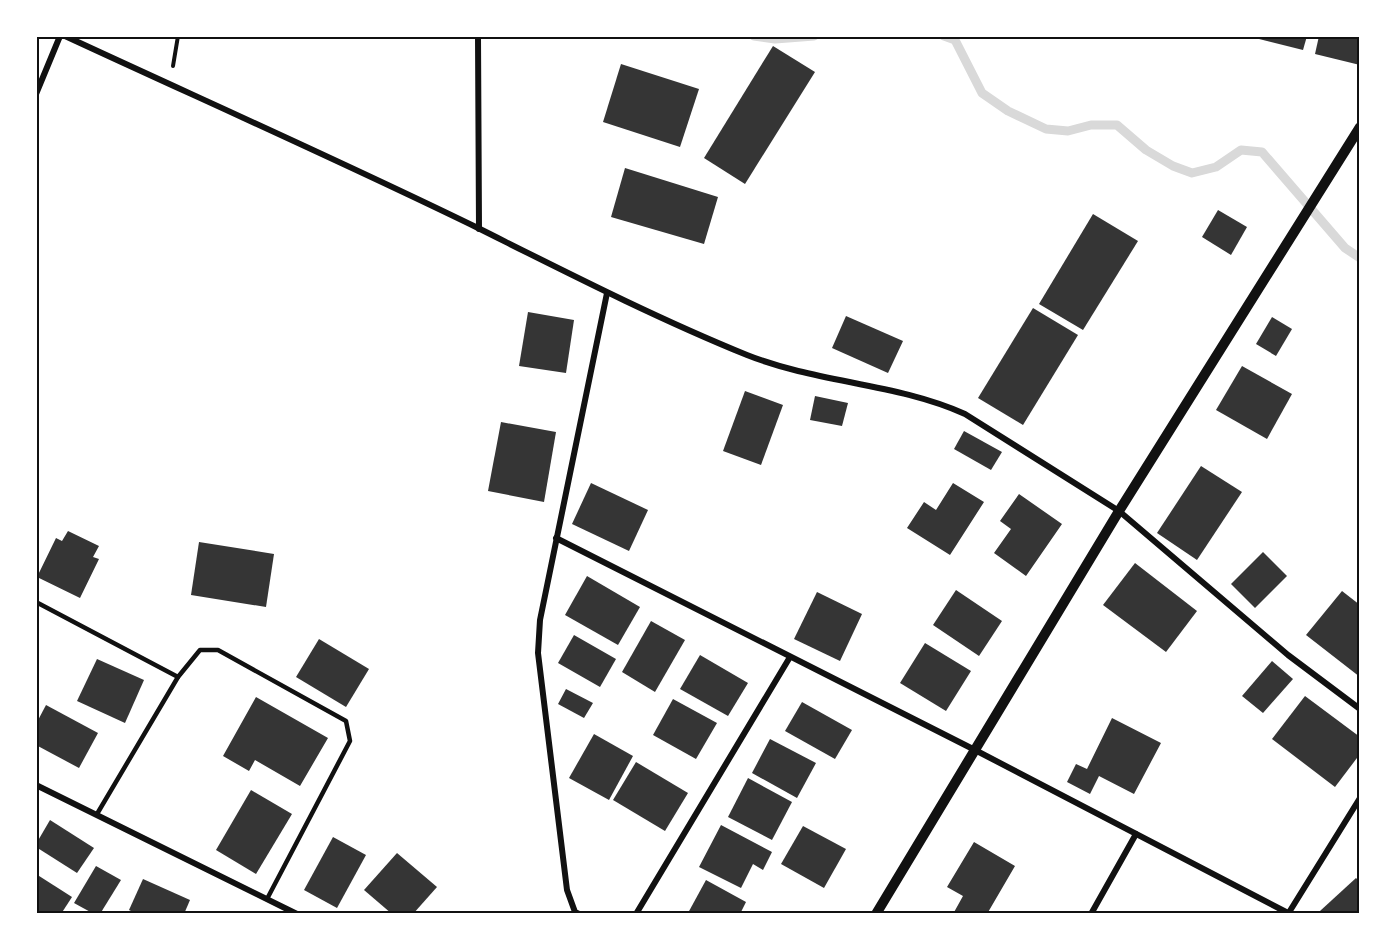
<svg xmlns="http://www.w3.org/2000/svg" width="1396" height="950" font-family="Poppins,sans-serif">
  <rect width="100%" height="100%" fill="#fff"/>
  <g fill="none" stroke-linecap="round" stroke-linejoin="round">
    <g stroke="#d9d9d9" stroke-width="9">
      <path d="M754,36l21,3 39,-3"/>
      <path d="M944,36l11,4 27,53 26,18 38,18 22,2 23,-6h26l29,25 27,16 19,7 24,-6 25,-17 21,2 83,96 15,10"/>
    </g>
  </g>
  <g fill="#353535">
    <path d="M1260,36h47l-4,14 -44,-11z"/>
    <path d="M1319,36h41v29l-45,-11z"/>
    <path d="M773,46l42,26 -70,112 -41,-26z"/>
    <path d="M621,64l78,25 -19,58 -77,-25z"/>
    <path d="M625,168l93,29 -14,47 -93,-27z"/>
    <path d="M1218,210l29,17 -16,28 -29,-18z"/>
    <path d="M1093,214l45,27 -55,89 -44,-26z"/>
    <path d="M1033,308l45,27 -55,90 -45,-27z"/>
    <path d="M528,312l46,8 -8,53 -47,-7z"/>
    <path d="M846,316l57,25 -15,32 -56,-25z"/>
    <path d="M1272,317l20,12 -16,27 -20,-12z"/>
    <path d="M1242,366l50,28 -25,45 -51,-29z"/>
    <path d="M745,391l38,14 -22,60 -38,-14z"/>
    <path d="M815,396l33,7 -6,23 -32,-6z"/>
    <path d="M501,422l55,10 -12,70 -56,-11z"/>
    <path d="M964,431l38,21 -11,18 -37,-21z"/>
    <path d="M1201,466l41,26 -45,68 -40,-27z"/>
    <path d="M591,483l57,27 -19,41 -57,-27z"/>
    <path d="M953,483l31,19 -34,53 -43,-27 17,-26 12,8z"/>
    <path d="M1019,494l43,30 -36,52 -32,-23 17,-24 -11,-8z"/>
    <path d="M68,531l31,15 -6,11 6,2 -19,39 -43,-21 19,-39 6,3z"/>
    <path d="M199,542l75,12 -8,53 -75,-12z"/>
    <path d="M1263,552l24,24 -32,32 -24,-24z"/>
    <path d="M1135,563l62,48 -31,41 -63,-47z"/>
    <path d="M587,576l53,31 -22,38 -53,-30z"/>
    <path d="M956,590l46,31 -23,35 -46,-31z"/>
    <path d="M1342,591l18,14v72l-54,-42z"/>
    <path d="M817,592l45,22 -22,47 -46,-22z"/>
    <path d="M651,621l34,19 -30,52 -33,-20z"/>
    <path d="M574,635l42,24 -16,28 -42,-24z"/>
    <path d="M319,639l50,30 -23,38 -50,-30z"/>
    <path d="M925,643l46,28 -25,40 -46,-28z"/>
    <path d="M700,655l48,28 -20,33 -48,-27z"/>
    <path d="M97,659l47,21 -19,43 -48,-22z"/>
    <path d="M1272,661l21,18 -30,34 -21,-17z"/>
    <path d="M566,689l27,14 -9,15 -26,-14z"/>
    <path d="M1305,696l55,41v17l-25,33 -63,-48z"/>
    <path d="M256,697l72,41 -28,48 -45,-26 -6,11 -26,-15z"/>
    <path d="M673,699l44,24 -21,36 -43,-24z"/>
    <path d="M802,702l50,28 -17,29 -50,-28z"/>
    <path d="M46,705l52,28 -19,35 -43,-23v-21z"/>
    <path d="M1112,718l49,25 -27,51 -35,-18 -9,18 -23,-12 9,-18 11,5z"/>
    <path d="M594,734l39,22 -24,44 -40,-22z"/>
    <path d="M770,739l46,24 -19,35 -45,-25z"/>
    <path d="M636,762l52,31 -23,38 -52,-31z"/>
    <path d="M748,778l44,24 -20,38 -44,-23z"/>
    <path d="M251,790l41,24 -36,60 -40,-24z"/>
    <path d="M50,820l44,28 -17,25 -41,-26v-3z"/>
    <path d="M721,825l51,27 -9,18 -10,-6 -12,24 -42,-21z"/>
    <path d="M803,826l43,23 -22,39 -43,-24z"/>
    <path d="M333,837l33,18 -29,53 -33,-18z"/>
    <path d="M974,842l41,24 -28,48h-34l10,-18 -16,-9z"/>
    <path d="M397,853l40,34 -24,27h-21l-28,-24z"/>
    <path d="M96,866l25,14 -21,34h-6l-20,-11z"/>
    <path d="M36,874l36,23 -11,17h-25z"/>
    <path d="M1356,878l4,4v32h-37l-3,-3z"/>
    <path d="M143,879l47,21 -6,14h-47l-8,-4z"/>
    <path d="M706,880l40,22 -6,12 -52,-1z"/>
  </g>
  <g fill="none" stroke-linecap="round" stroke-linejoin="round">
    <path stroke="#111" stroke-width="4" d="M173,66l5,-30"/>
    <g stroke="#111" stroke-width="4.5">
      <path d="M36,602l142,75"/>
      <path d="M97,814l81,-137 22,-27h18l128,71 4,20 -83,158"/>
    </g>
    <g stroke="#111" stroke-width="6">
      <path d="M65,36c138,64 278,126 415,193 88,44 176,89 267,126 70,28 149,28 218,59l154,97 169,144 72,54"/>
      <path d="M478,36l1,193"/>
      <path d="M36,94l24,-58"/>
      <path d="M556,538l419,212 313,163"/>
      <path d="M36,785l261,129"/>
      <path d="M579,914l-4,-2 -8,-22 -29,-237 2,-33 67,-327"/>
      <path d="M636,914l154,-257"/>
      <path d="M1091,914l45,-80"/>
      <path d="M1288,914l72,-116"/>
    </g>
    <path stroke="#111" stroke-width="10" d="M876,914l243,-403 241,-384"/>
  </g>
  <rect width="1396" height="950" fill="none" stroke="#ffffff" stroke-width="75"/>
  <rect x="38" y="38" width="1320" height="874" fill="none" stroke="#111" stroke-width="2"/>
</svg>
